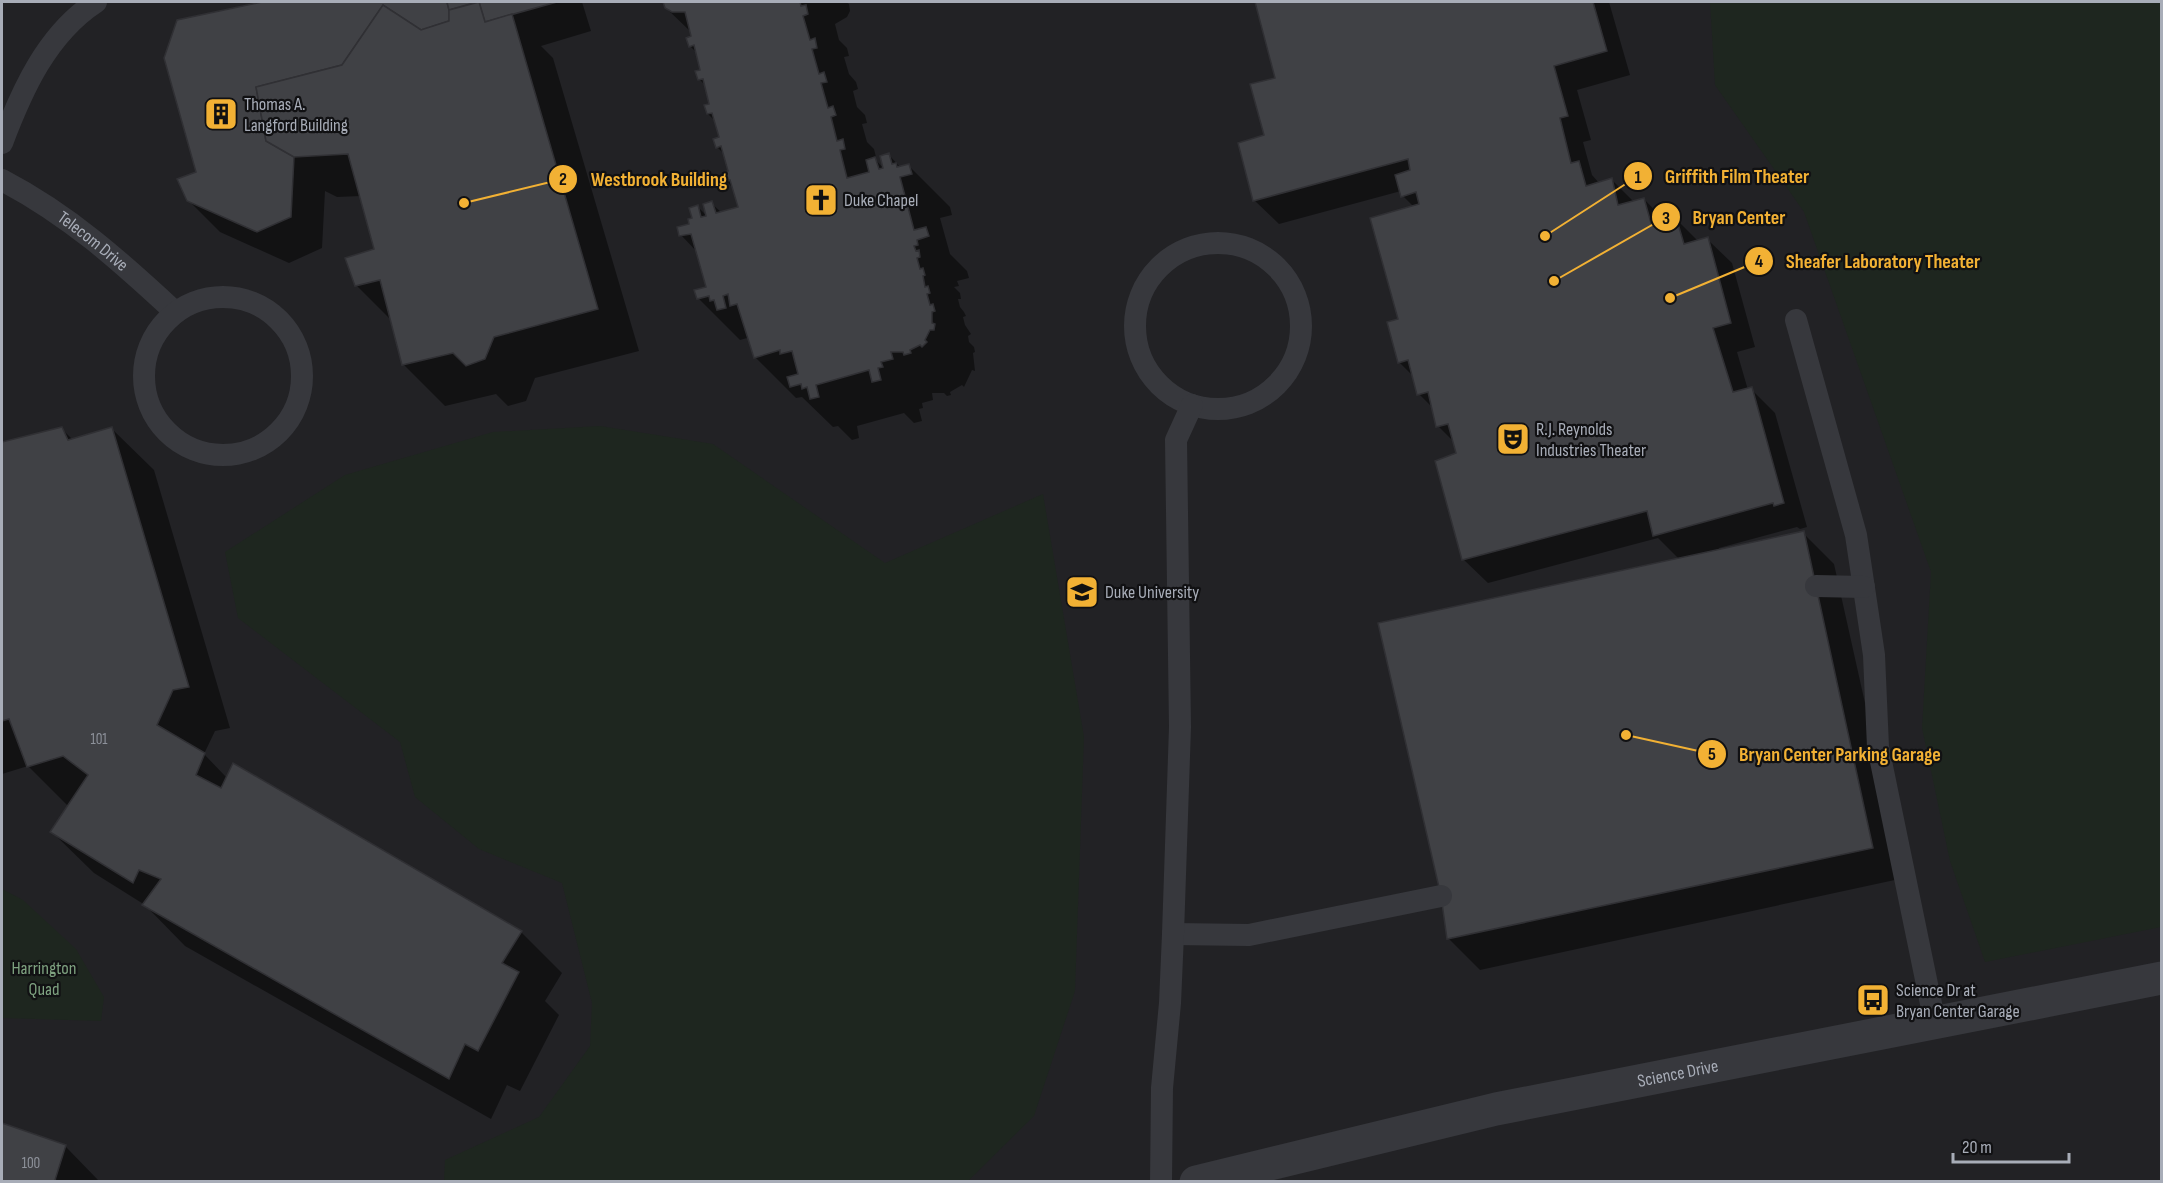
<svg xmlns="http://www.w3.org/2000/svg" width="2163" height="1183" font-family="'Sofia Sans Condensed',sans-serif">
  <rect width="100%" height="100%" fill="#161618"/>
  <rect fill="#222225" x="2" y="2" width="2159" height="1179"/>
  <g fill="#1e261f">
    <path d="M1710,2h451v925l-176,35 -35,-101 -28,-133 9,-156 -127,-360 -89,-127z"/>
    <path d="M600,426l113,18 172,119 158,-69 41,243 -9,254 -41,125 -66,65h-524l1,-21 94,-43 51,-71 2,-43 -30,-120 -83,-34 -64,-52 -15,-55 -162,-124 -13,-66 120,-77 148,-43z"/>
    <path d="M2,889l21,11 53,49 28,48 -3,24 -99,-3z"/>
  </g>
  <g fill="#0007">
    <path d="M269,2h313l9,29 -50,15 12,12 86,293 -104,27 -9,23 -18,5 -12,-12 -51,12 -41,-41 -12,-44 -36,-36 20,-35 -15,-54 -24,1 -12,-6 -3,57 -33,15 -69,-31 -32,-32 10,-27 -19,-151z"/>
    <path d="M665,2h181l3,2 1,7 -3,6 -12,7 4,16 8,8 2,8 -5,1 5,17 7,8 2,7 -5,2 4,16 8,8 2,8 -5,1 5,18 7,7 2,8h-3l12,13 4,-15 12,13 8,-2 41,41 2,8 -12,3 10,36 17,17 2,7 -12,3 2,5 -5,1 6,6 1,6h-3l2,8 4,5 2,4 -3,1 2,8 6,9 -3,2 1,6 5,5 1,5 -2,1 2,18 -3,-1 -8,17 -2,-2 -12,7 1,3 -4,1 -3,-3h-12l1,7 -11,3 1,5 -4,1 3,12 -8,2 -10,-10 -47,13 2,12 -7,2 -14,-14 -5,1 -31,-30 -6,1 -41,-41 -5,-16 -3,-3 -7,2 -42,-42 10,-10 -10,-35 -17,-18 10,-10 7,-18 10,10 3,-14 11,10 18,-5 -6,-19 -8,-8 4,-9 -5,-17 -8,-8 3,-9 -4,-16 -8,-8 3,-9 -4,-18 -8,-8 3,-8 -5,-18 -7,-7 3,-9 -1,-4 -26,-25z"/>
    <path d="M1256,2h353l21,73 -53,15 14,50 -8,2 9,33 8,9 12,-4 22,22 10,-3 21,22 11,-2 22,22 9,-2 25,24 23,84 -18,5 11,38 3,-1 24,24 32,114 -7,2 -3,-2 -78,21 1,3 83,-18 31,31 70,314 -424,92 -31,-31 -6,-44 236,-336 -21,-21 -170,45 -25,-24 -5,-105 -3,-11 -17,-17 -5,-18 -14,-14 -5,-17 -15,-15 1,-42 14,-113 -11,-11 -2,-5 -122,33 -25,-24 23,-121z"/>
    <path d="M62,429l11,11 39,-11 42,41 76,258 -15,3 -11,23 23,24 294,154 41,41 -17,28 14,14 -39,76 -13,-6 -16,34 -306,-173 -40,-41 -51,-32 -42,-41 17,-25 -41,-41 -26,8v-330z"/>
    <path d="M2,1124l64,23 34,35h-98z"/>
  </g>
  <g fill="#404145" stroke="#303034" stroke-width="1.5">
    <path d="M262,2h185l2,8v11l-28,9 -38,-25 -41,60 -86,22 10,54 28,16 -3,60 -34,15 -70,-31 -10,-22 19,-7 -32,-114 13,-38z"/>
    <path d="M447,2h30l-28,8z"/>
    <path d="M479,2h78l-72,20z"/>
    <path d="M479,2l6,20 27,-8 86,295 -104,28 -9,22 -19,7 -13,-13 -51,12 -22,-85 -25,6 -10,-28 29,-9 -26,-95 -54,3 -28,-16 -10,-54 86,-22 41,-60 38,25 28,-9v-11z"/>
    <path d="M663,2h137l1,4 5,-1 2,9 -5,2 7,24 5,-2 2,10 -5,1 7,25 5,-2 3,10 -6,1 7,25 5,-2 3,9 -5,2 6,24 6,-2 2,10 -5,1 7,28 22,-6 -3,-12 9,-3 4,12 4,-1 -3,-12 9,-3 3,11 4,-1 1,4 12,-3 3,10 -12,3 14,53 12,-3 3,9 -12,4 1,5 -4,1 2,5 3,-1 1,7 -3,1 3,11 3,-1 2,7 -2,1 2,11 3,-1 2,7 -3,1 3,11 3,-1 2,7 -3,1v11l3,1 -1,6h-4l-5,10 2,2 -5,5 -2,-2 -10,5 1,3 -7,2 -1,-3h-12l2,7 -12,3 2,5 -5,1 3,12 -9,2 -3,-12 -53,15 3,12 -9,2 -3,-12 -5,2 -1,-5 -11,3 -3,-10 11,-3 -6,-23 -12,3v-4l-26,8 -17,-54 -7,2 -2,-12 -5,2 3,12 -9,2 -3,-10 -4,1 -1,-5 -12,3 -3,-9 12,-3 -15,-53 -12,2 -2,-9 12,-3 -1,-5 4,-1 -3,-10 9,-3 3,12 5,-1 -3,-12 9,-3 4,12 22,-6 -8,-27 -5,2 -2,-10 5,-1 -7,-25 -5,2 -3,-9 6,-2 -7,-24 -5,1 -3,-9 5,-1 -6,-25 -5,1 -3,-9 5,-1 -6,-25 -5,2 -3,-9 5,-2 -6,-24h-13l-7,-4z"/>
    <path d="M1255,2h338l14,49 -53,15 14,50 -8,2 11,45 8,-2 7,25 26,-8 6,27 26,-7 7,25 25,-6 8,27 24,-7 23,86 -18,5 20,64 19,-5 32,116 -10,3 -1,-3 -120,33 -6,-25 -185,49 -27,-99 21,-8 -8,-29 -12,3 -8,-35 -11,3 -9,-35 -10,3 -11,-41 11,-3 -28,-101 49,-14 -3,-12 -15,5 -6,-22 15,-5 -2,-11 -155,42 -15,-58 26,-8 -14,-51 25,-6z"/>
    <path d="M62,427l6,13 44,-13 77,260 -16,3 -16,35 48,28 -9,22 25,13 12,-25 289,168 -20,32 17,9 -41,79 -13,-7 -16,35 -307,-174 19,-26 -22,-9 -6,13 -83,-51 38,-57 -25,-19 -36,11 -18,-48 -7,2v-279z"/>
    <path d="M1804,531l69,317 -426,91 -6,-43 -63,-273z"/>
    <path d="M2,1123l64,22 -11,35 4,2h-57z"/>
  </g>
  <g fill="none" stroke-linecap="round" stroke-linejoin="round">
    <g stroke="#37383d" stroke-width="22">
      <path d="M2,143c20,-53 45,-109 94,-141"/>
      <path id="s1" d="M2,180c67,35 118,81 173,132"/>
      <circle cx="1218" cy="326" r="83"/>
      <circle cx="223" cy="376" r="79"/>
      <path d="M1796,320l60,215 18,120 4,92 57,276"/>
      <path d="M1816,586l48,1"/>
      <path d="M1173,934l76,1 192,-39"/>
      <path d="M1161,1182l1,-94 8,-85 3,-69 7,-207 -4,-287 16,-35"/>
    </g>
    <path stroke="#37383d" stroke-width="33" id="s2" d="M1196,1182l300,-73 666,-131"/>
  </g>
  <defs>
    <g id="building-square" transform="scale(1.725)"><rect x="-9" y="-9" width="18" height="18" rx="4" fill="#f2b134" stroke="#111113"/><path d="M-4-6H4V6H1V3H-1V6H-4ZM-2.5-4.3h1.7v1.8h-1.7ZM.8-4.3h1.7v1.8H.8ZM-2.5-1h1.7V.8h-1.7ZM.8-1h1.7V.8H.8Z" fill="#111"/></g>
    <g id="church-square" transform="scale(1.725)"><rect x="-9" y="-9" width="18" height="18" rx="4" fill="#f2b134" stroke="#111113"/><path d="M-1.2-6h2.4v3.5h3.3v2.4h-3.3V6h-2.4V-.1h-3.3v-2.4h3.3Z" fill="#111"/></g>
    <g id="theatre-square" transform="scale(1.725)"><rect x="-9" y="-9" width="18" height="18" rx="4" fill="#f2b134" stroke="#111113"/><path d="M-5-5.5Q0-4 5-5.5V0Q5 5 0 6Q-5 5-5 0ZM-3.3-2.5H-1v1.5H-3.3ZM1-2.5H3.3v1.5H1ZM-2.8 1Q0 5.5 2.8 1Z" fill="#111"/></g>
    <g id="university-square" transform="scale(1.725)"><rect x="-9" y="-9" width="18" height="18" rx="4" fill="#f2b134" stroke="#111113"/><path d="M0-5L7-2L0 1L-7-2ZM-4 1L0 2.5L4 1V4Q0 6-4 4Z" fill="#111"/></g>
    <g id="bus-square" transform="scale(1.725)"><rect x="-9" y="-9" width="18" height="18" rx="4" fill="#f2b134" stroke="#111113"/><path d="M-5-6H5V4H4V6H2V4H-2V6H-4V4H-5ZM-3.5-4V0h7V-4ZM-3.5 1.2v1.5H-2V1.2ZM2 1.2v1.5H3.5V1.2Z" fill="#111"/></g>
  </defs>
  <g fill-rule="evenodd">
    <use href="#building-square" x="221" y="114"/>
    <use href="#church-square" x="821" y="200"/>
    <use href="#theatre-square" x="1513" y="439"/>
    <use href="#university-square" x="1082" y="592"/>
    <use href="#bus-square" x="1873" y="1000"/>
  </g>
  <g text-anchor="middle" stroke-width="4.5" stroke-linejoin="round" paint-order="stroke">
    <g font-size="15" fill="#8e929b">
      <text x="99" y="744">101</text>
      <text x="31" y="1168">100</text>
    </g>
    <g font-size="18" fill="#a8adb8" stroke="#111113" text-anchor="start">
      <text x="244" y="110">Thomas A.<tspan x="244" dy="21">Langford Building</tspan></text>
      <text x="844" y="206">Duke Chapel</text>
      <text x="1536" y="435">R.J. Reynolds<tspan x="1536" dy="21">Industries Theater</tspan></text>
      <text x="1105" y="598">Duke University</text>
      <text x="1896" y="996">Science Dr at<tspan x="1896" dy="21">Bryan Center Garage</tspan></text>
    </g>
    <g font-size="18" fill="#a8adb8" stroke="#111113">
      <text dy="6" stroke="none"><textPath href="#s1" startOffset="110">Telecom Drive</textPath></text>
      <text dy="6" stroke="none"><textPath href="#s2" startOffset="494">Science Drive</textPath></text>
    </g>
    <g font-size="18" fill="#7fa381" stroke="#111113">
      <text x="44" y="974">Harrington<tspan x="44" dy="21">Quad</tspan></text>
    </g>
  </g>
  <path fill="none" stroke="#f2b134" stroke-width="2" d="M1545 236L1638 176M464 203L563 179M1554 281L1666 217M1670 298L1759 261M1626 735L1712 754"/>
  <g fill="#f2b134" stroke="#111113" stroke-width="2">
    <circle cx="1545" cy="236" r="6"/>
    <circle cx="464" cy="203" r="6"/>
    <circle cx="1554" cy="281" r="6"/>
    <circle cx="1670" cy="298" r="6"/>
    <circle cx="1626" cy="735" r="6"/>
    <circle cx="1638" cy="176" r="15"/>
    <circle cx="563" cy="179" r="15"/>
    <circle cx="1666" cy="217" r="15"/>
    <circle cx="1759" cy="261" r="15"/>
    <circle cx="1712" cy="754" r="15"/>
  </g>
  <g font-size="18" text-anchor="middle" font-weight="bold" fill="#111">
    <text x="1638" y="183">1</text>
    <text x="563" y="185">2</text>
    <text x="1666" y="224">3</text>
    <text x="1759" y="267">4</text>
    <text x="1712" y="760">5</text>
  </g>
  <g font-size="20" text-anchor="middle" font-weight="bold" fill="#f2b134" stroke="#111113" stroke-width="4.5" stroke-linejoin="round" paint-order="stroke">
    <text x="1737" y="183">Griffith Film Theater</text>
    <text x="659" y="186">Westbrook Building</text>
    <text x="1739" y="224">Bryan Center</text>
    <text x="1883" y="268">Sheafer Laboratory Theater</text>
    <text x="1840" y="761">Bryan Center Parking Garage</text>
  </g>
  <rect width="2163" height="1183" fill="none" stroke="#a8adb8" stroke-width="6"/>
  <path d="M1953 1153v9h116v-9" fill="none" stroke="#a8adb8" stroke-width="3"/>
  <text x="1962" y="1153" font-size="18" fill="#a8adb8" stroke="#111113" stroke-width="4.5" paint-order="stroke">20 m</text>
</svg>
